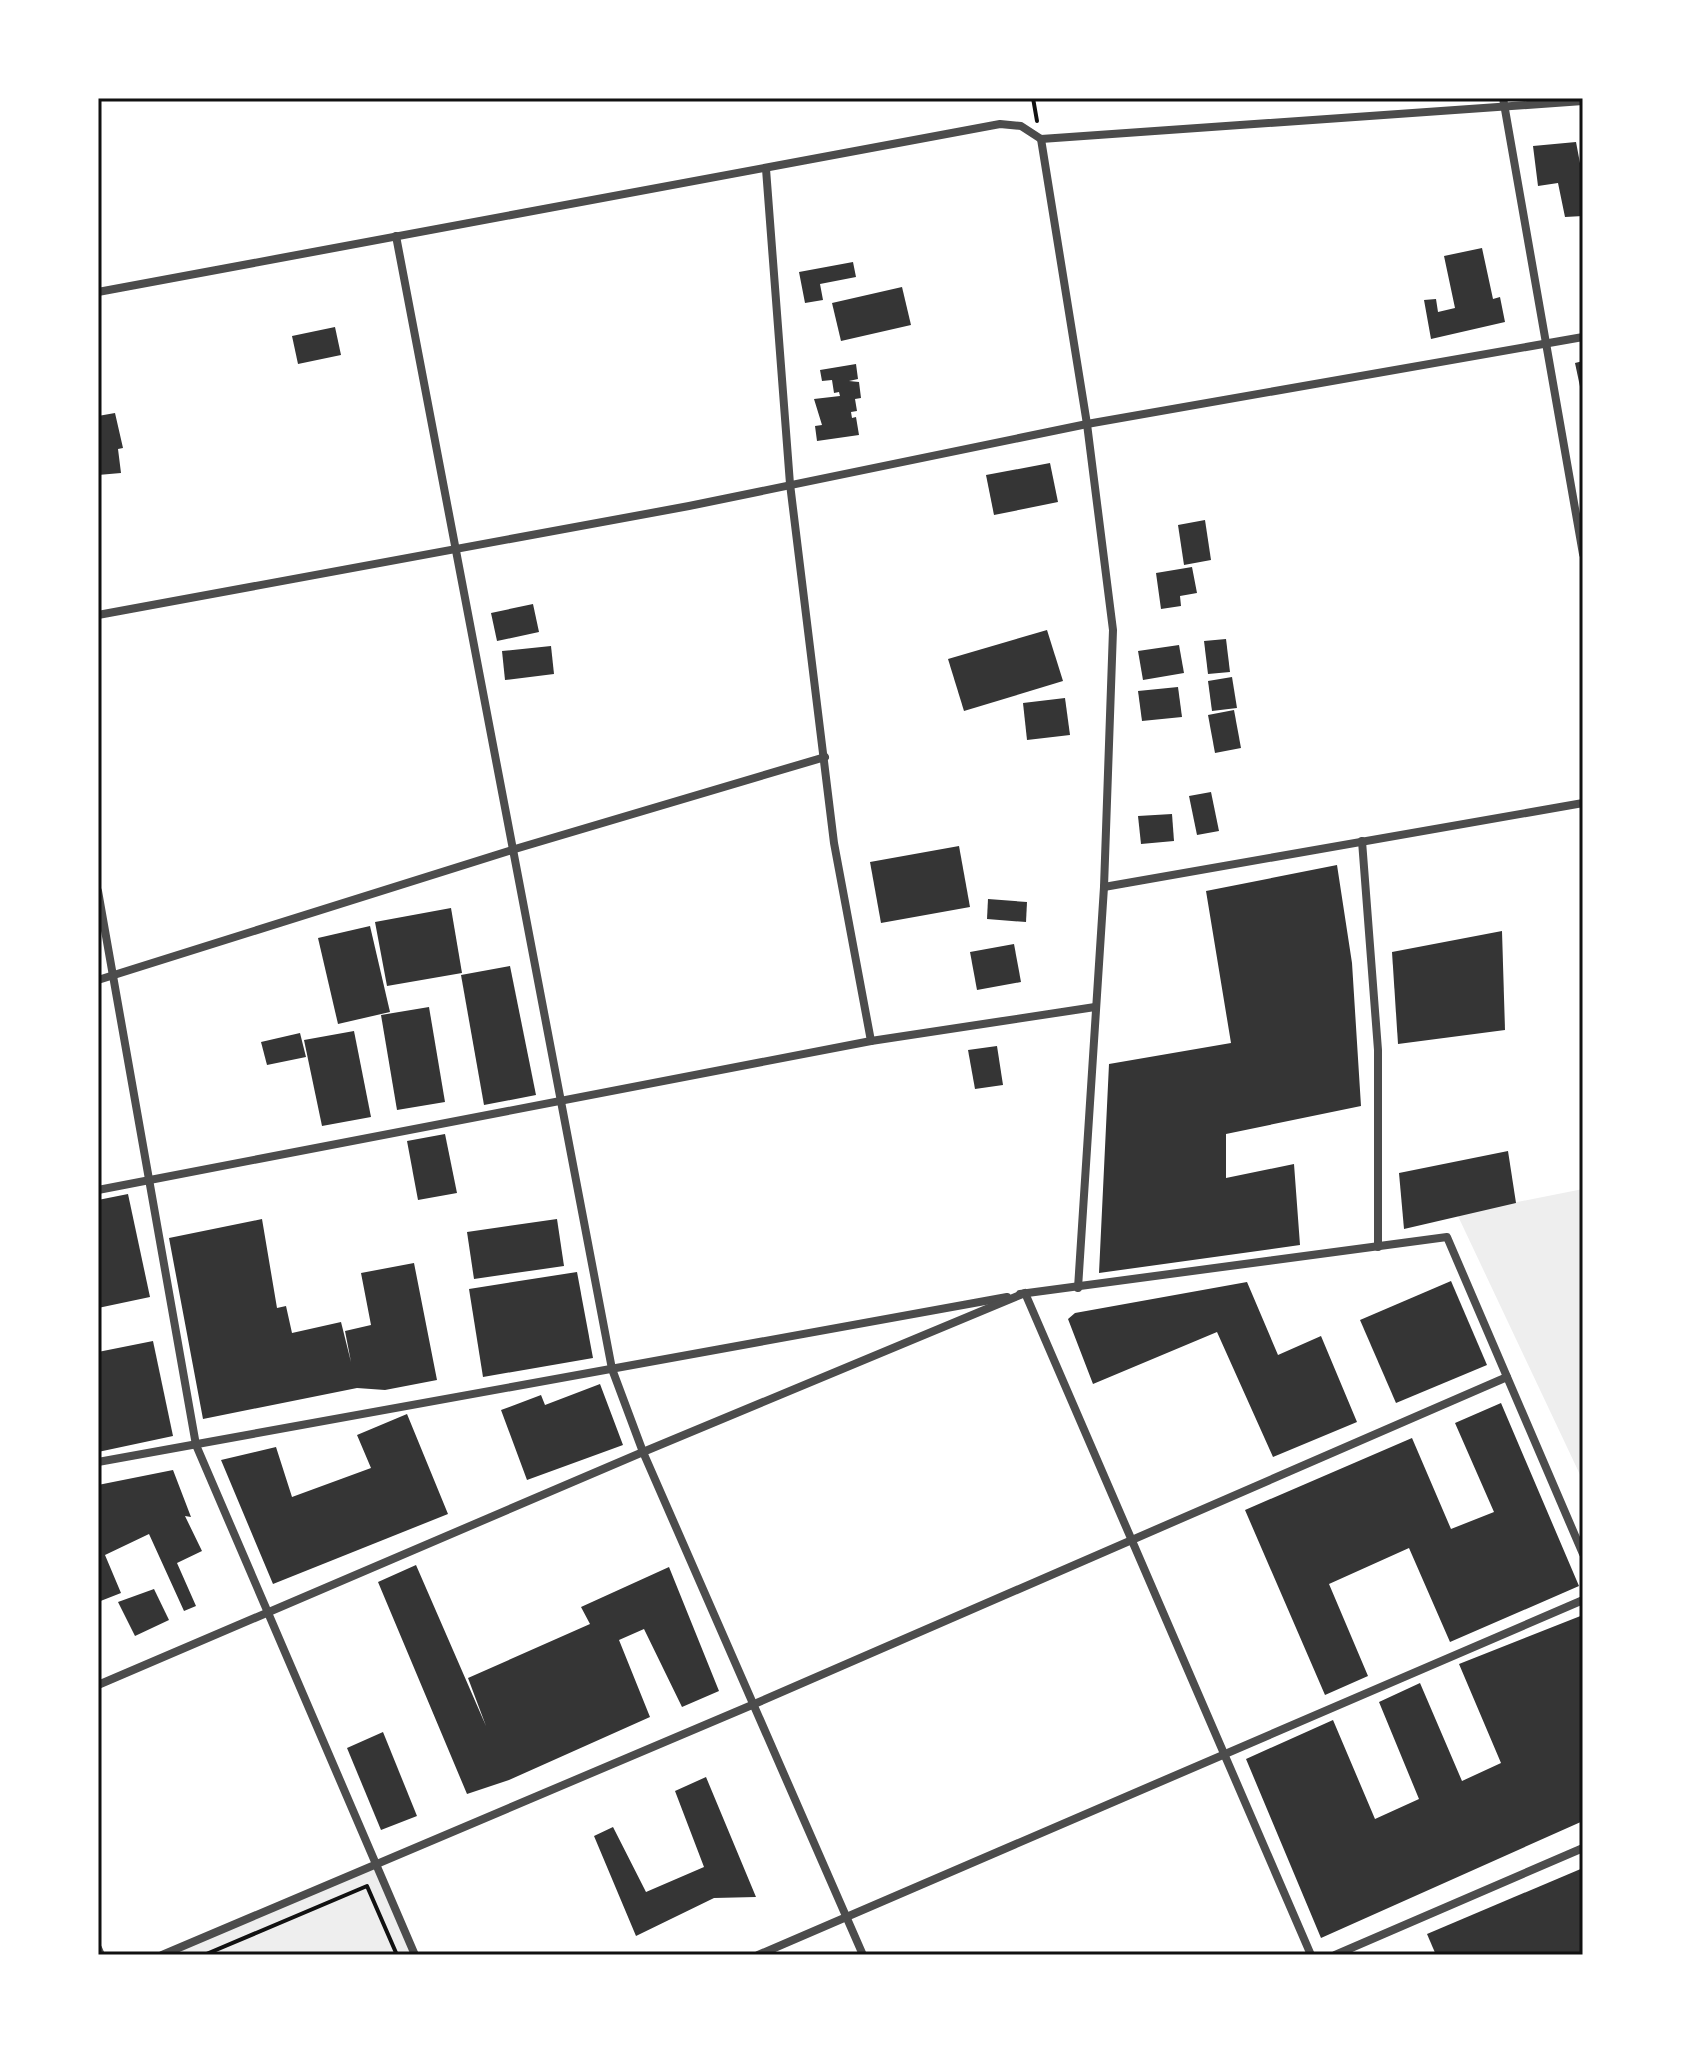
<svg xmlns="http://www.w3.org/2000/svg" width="1681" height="2053" font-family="'Varela Round',sans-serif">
  <rect width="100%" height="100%" fill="#fff"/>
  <g fill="#eee">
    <path d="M1583,1189v292l-126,-267z"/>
    <path d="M376,1864l39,91h-253z"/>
  </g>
  <g fill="#353535">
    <path d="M1576,142l7,37v37l-18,1 -7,-34 -20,3 -5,-40z"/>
    <path d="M1482,248l11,51 7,-2 5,25 -74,17 -7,-39 12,-1 2,13 17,-4 -11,-52z"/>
    <path d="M853,262l3,15 -36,7 3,16 -18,3 -6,-31z"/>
    <path d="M902,287l9,38 -70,16 -9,-38z"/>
    <path d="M335,327l6,28 -43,9 -6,-28z"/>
    <path d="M1583,361v35h-1l-7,-33z"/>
    <path d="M856,364l2,15 -9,2 10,1 2,16 -6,1 2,12 -6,1 1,6 4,-1 3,18 -42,6 -2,-15 7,-1 -8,-26 26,-3 -1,-4 -5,1 -2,-13 -10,1 -2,-11z"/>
    <path d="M115,413l8,35 -5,1 3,24 -23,2v-59z"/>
    <path d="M1050,463l8,39 -64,13 -8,-40z"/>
    <path d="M1205,520l6,40 -27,5 -6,-40z"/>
    <path d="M1192,567l5,26 -17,3 1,10 -20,3 -5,-36z"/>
    <path d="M533,604l6,28 -42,9 -6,-28z"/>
    <path d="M1047,630l16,51 -99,30 -16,-52z"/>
    <path d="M1226,639l4,33 -22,2 -4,-33z"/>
    <path d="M1179,645l5,28 -41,7 -5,-29z"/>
    <path d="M551,646l3,28 -49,6 -3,-29z"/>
    <path d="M1232,677l5,31 -25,3 -4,-30z"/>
    <path d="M1178,687l4,30 -40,4 -4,-30z"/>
    <path d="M1065,698l5,37 -43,5 -4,-37z"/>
    <path d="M1234,710l7,38 -26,5 -7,-38z"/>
    <path d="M1211,792l8,39 -22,4 -8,-39z"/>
    <path d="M1172,814l2,27 -33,3 -3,-28z"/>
    <path d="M959,846l11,61 -89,16 -11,-61z"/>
    <path d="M1337,865l15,98 9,143 -135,28v44l68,-14 6,81 -201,28 10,-209 122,-21 -25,-152z"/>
    <path d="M988,899l39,3 -1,20 -39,-3z"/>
    <path d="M451,908l11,65 -75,13 -12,-64z"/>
    <path d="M370,926l20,86 -52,12 -20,-86z"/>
    <path d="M1502,931l3,99 -107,14 -6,-92z"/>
    <path d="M1014,944l7,38 -44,8 -7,-38z"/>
    <path d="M510,966l26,129 -52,10 -23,-130z"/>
    <path d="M429,1007l16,95 -48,8 -16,-95z"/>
    <path d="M354,1031l17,86 -49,9 -18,-86z"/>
    <path d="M300,1033l6,24 -39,8 -6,-23z"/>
    <path d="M997,1046l6,39 -28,4 -7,-39z"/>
    <path d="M445,1134l12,59 -39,7 -11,-59z"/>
    <path d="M1508,1151l8,52 -112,26 -5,-56z"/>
    <path d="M128,1194l22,103 -52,11v-108z"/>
    <path d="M262,1219l15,89 9,-2 6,27 49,-11 10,40 -6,-31 26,-6 -10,-52 53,-10 23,117 -52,10 -28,-2 -154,31 -34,-181z"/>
    <path d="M557,1219l7,47 -90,13 -7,-47z"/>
    <path d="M577,1272l16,86 -110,19 -14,-88z"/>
    <path d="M1451,1281l36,84 -91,38 -36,-83z"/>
    <path d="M1247,1282l31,73 43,-19 36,86 -84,35 -56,-125 -124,52 -25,-65 7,-6z"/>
    <path d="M153,1341l20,95 -75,16v-100z"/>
    <path d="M600,1384l23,61 -96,35 -26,-70 40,-15 4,10z"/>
    <path d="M1501,1403l78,183 -129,56 -41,-94 -80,36 39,92 -43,19 -80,-185 167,-72 39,91 43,-17 -39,-89z"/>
    <path d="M407,1414l41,100 -175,70 -52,-124 55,-13 16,50 79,-29 -14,-33z"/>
    <path d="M173,1470l18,47 -6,-1 17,35 -25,12 19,43 -12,5 -35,-77 -44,21 16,38 -23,9v-117z"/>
    <path d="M416,1565l70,161 -18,-48 122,-54 -9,-17 88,-40 50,124 -37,16 -38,-78 -25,11 31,77 -141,63 -42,14 -89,-212z"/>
    <path d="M154,1589l15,31 -34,16 -17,-34z"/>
    <path d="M1583,1615v206l-262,117 -75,-179 87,-39 42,99 44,-20 -40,-97 41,-19 42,98 39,-18 -42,-99z"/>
    <path d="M383,1732l34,84 -36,14 -34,-82z"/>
    <path d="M706,1777l50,120 -42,1 -78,38 -42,-100 19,-9 33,65 58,-25 -29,-76z"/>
    <path d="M1583,1868v87h-147l-9,-21z"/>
  </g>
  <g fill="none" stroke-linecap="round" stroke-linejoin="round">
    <g stroke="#111" stroke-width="4">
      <path d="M1033,98l4,23"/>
      <path d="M204,1955l163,-69 30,69"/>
    </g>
    <g stroke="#4c4c4c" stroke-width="8">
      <path d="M1503,98l80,456"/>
      <path d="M1041,139l46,285 26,206 -9,257 -26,401"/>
      <path d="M766,169l24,315 44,359 37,198"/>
      <path d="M396,236l216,1133 31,83 220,503"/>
      <path d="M98,292l902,-168 21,2 20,13 542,-38"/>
      <path d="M98,615l591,-109 398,-82 496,-87"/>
      <path d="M1362,841l16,209v197"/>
      <path d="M1104,887l479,-84"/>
      <path d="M98,891l98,554 219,510"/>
      <path d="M98,980l417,-131 310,-92"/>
      <path d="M98,1190l773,-149 224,-34"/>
      <path d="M1020,1294l427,-57 136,317"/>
      <path d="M98,1462l909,-165"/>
      <path d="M98,1685l545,-233 382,-159 286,662"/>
      <path d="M98,1948l3,7"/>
      <path d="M162,1955l590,-250 755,-328"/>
      <path d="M758,1955l825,-355"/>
      <path d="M1335,1955l248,-107"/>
    </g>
  </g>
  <rect width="1681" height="2053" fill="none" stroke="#ffffff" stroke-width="200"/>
  <rect x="100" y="100" width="1481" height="1853" fill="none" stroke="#111" stroke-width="3"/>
</svg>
